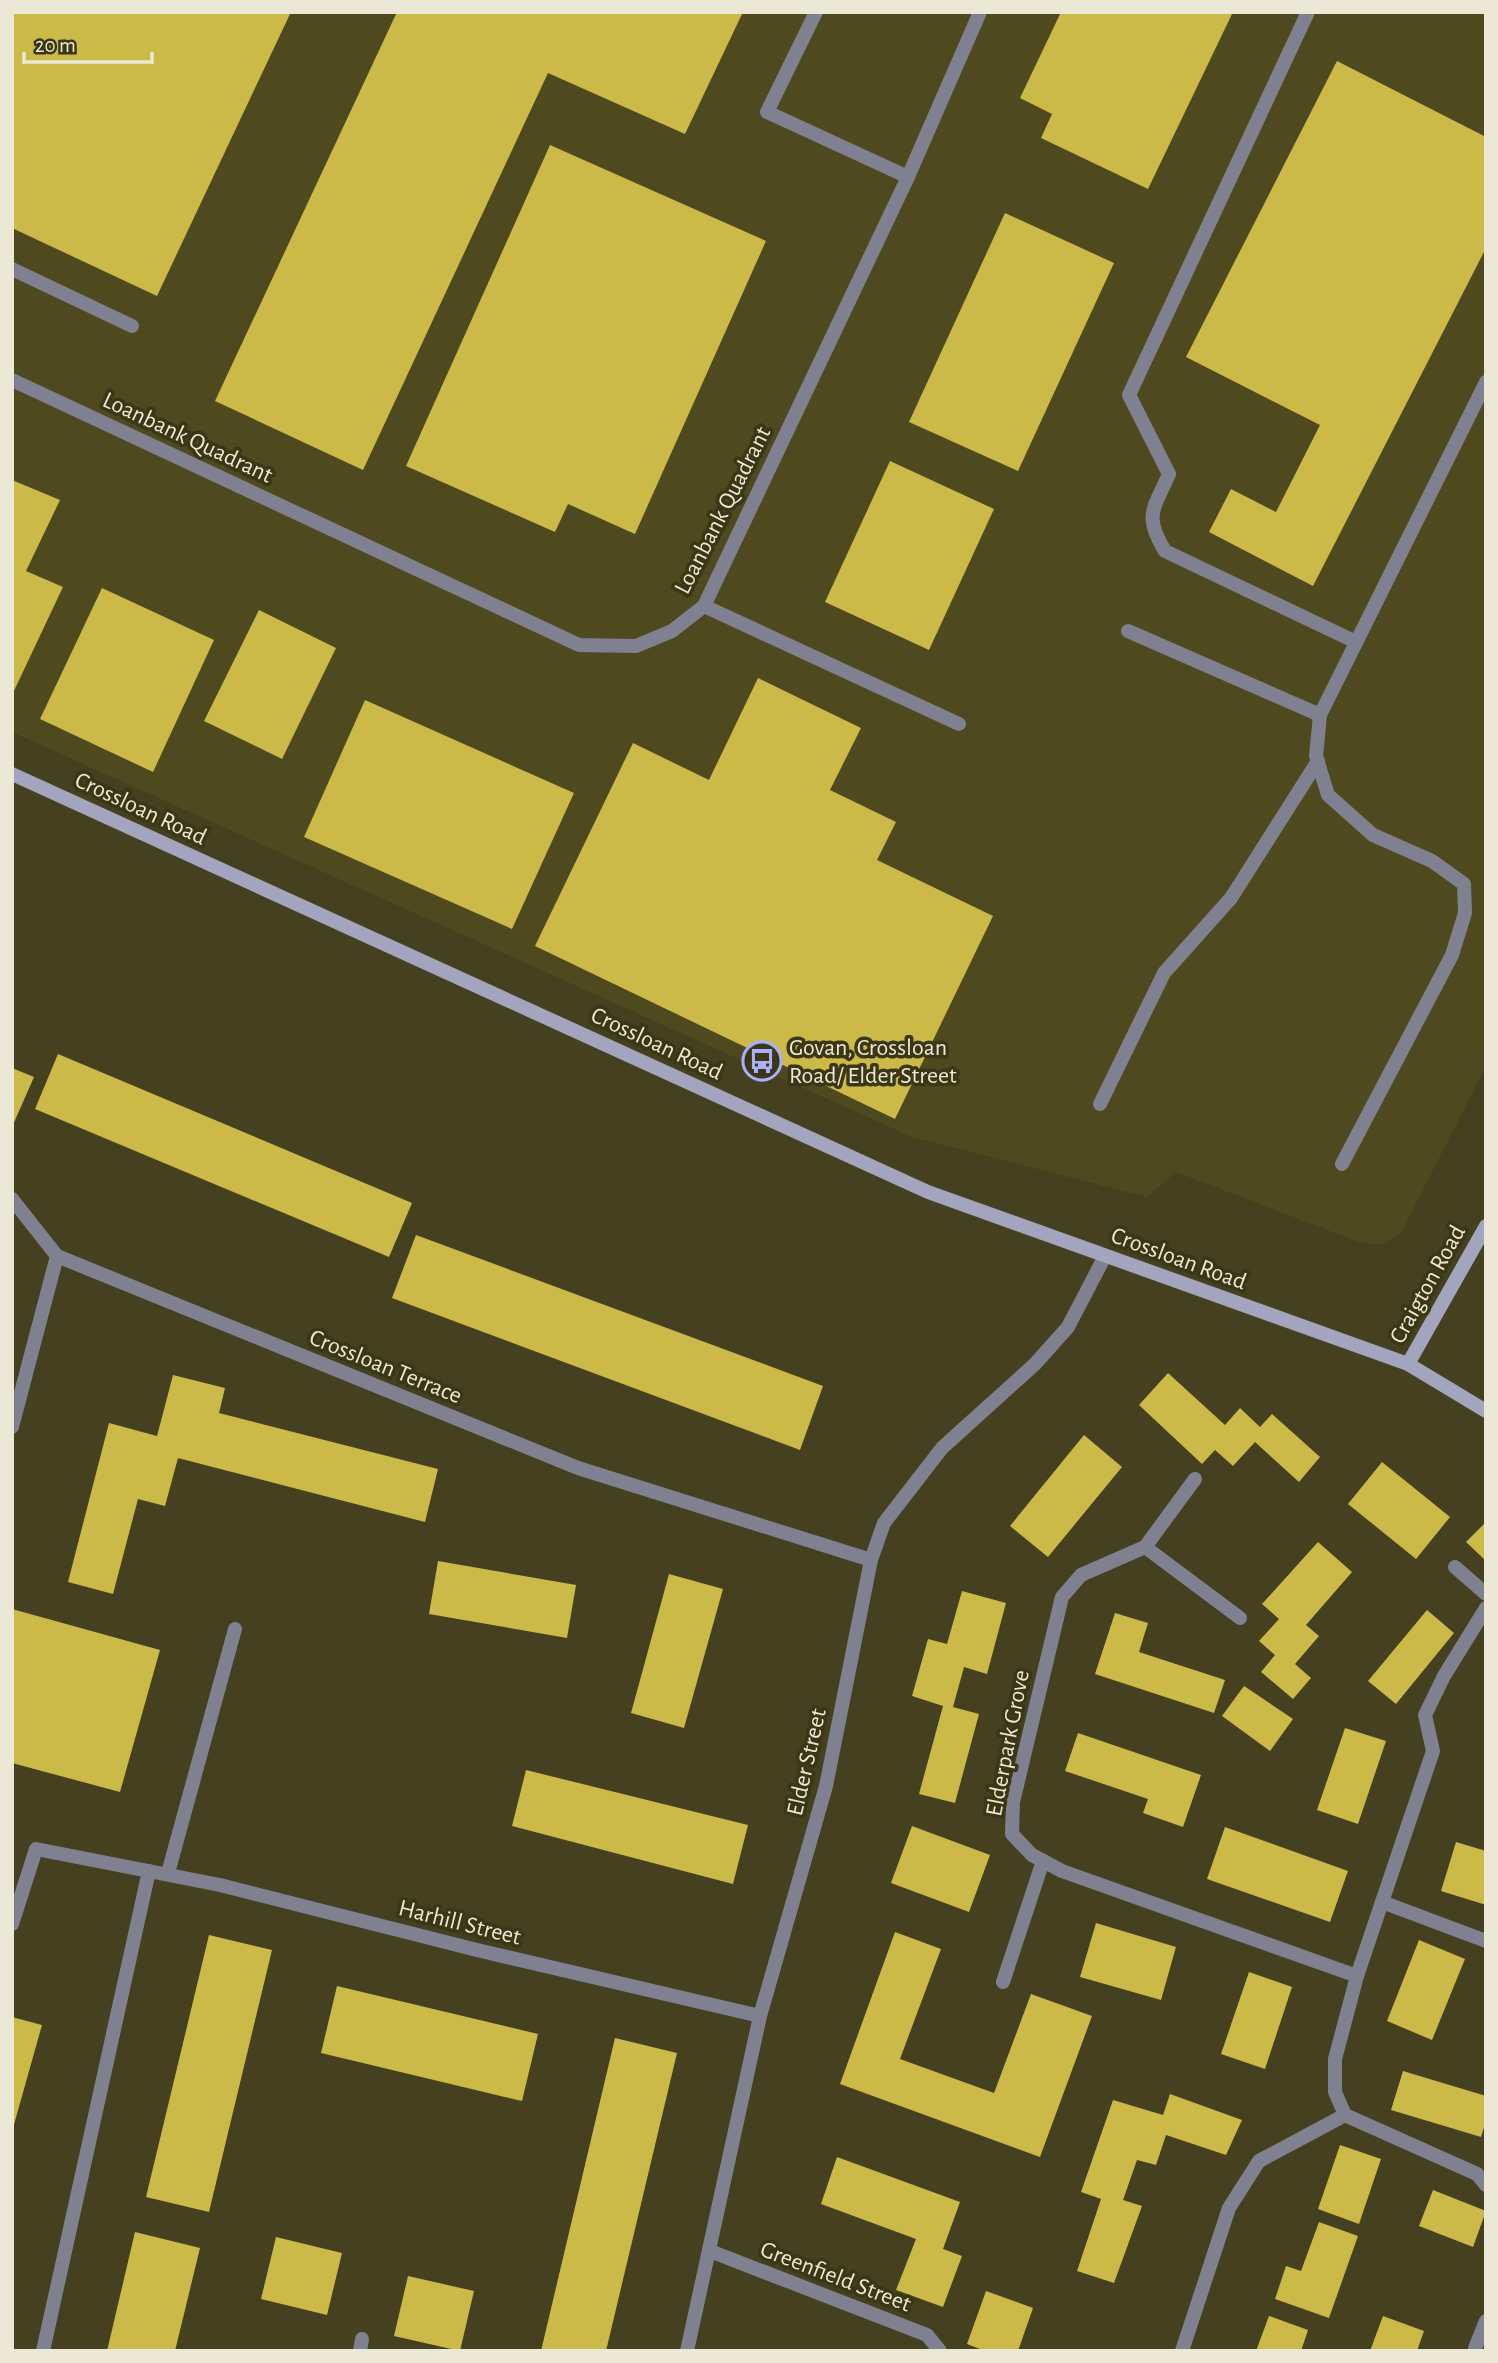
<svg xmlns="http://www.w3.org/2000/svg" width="1498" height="2363" font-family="'Alegreya Sans',sans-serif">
  <rect width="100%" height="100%" fill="#45401f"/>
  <path fill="#4f491f" d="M12,12h1474v1054l-85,167 -19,11 -21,-1 -185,-71 -29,25 -235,-60 -900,-405z"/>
  <g fill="#cbb948">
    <path d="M12,12l278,2 -133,282 -145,-68z"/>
    <path d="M397,12h346l-58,122 -137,-61 -185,397 -148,-69z"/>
    <path d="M1061,12h172l-85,177 -107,-51 11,-24 -32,-16z"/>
    <path d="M1337,61l149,76v111l-173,338 -104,-54 22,-43 45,23 44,-87 -134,-68z"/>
    <path d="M550,145l216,96 -131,293 -67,-30 -13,28 -149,-66z"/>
    <path d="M1005,213l109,50 -96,208 -109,-49z"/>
    <path d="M890,461l104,48 -65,141 -104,-48z"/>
    <path d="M12,480l48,20 -34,71 37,16 -51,108z"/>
    <path d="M102,588l112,52 -61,132 -113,-53z"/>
    <path d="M259,610l77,38 -54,111 -78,-38z"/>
    <path d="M758,678l103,50 -31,62 66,32 -19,38 116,56 -98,203 -360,-173 98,-203 76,37z"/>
    <path d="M365,700l209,93 -62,136 -208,-92z"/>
    <path d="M58,1054l354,149 -23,54 -354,-148z"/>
    <path d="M12,1068l22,9 -22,50z"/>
    <path d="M416,1235l407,151 -23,64 -408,-152z"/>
    <path d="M1168,1373l57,52 15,-17 20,19 12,-13 48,43 -21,25 -44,-40 -22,24 -18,-16 -13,14 -63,-59z"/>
    <path d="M173,1375l52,13 -6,25 219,56 -13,53 -247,-64 -13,48 -27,-7 -25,95 -45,-12 41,-159 48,13z"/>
    <path d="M1084,1435l38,32 -74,90 -38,-31z"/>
    <path d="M1382,1462l68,55 -34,42 -68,-55z"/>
    <path d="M1486,1522v39l-20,-19z"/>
    <path d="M1318,1542l34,30 -46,53 13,11 -24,28 16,14 -18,21 -32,-27 14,-17 -16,-14 20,-22 -17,-15z"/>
    <path d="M438,1561l138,24 -9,53 -138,-24z"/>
    <path d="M669,1574l54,15 -39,139 -53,-15z"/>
    <path d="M962,1591l44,12 -19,71 -23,-7 -11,40 26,7 -24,89 -36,-9 24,-88 -31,-10 16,-57 19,5z"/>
    <path d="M12,1609l148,41 -40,142 -108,-29z"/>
    <path d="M1427,1610l27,23 -58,71 -28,-23z"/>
    <path d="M1115,1613l33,10 -9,29 86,28 -11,33 -119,-39z"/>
    <path d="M1244,1686l49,33 -23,32 -48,-35z"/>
    <path d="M1345,1728l41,13 -28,83 -41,-14z"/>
    <path d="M1078,1733l123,42 -18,52 -40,-14 5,-14 -83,-28z"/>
    <path d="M526,1770l222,55 -15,59 -221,-58z"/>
    <path d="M912,1826l78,29 -21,57 -78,-29z"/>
    <path d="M1225,1827l123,44 -18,51 -123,-43z"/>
    <path d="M1456,1842l30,9v54l-45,-14z"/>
    <path d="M1096,1923l80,24 -15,53 -81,-23z"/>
    <path d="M895,1932l46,17 -41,110 94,34 37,-99 61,22 -52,141 -200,-73z"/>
    <path d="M209,1935l63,15 -63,262 -63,-15z"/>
    <path d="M1419,1940l46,19 -33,81 -45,-19z"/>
    <path d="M1249,1972l43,15 -27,82 -44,-15z"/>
    <path d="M337,1986l201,48 -16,67 -201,-48z"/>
    <path d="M12,2017l30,8 -29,103h-1z"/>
    <path d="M615,2038l62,15 -71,298h-65z"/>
    <path d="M1403,2071l83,25v25l-5,16 -90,-27z"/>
    <path d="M1170,2094l72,26 -16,35 -60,-20 -10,30 -19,-5 -14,40 19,6 -28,77 -37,-12 24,-72 -20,-7 32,-92 50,15z"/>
    <path d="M1340,2145l41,14 -22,65 -41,-15z"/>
    <path d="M837,2157l123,45 -17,47 19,7 -19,51 -47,-17 20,-51 -95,-35z"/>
    <path d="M1433,2190l53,21 -13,36 -54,-21z"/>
    <path d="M1319,2222l39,14 -29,82 -54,-19 11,-33 15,5z"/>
    <path d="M135,2232l65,16 -25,103h-68z"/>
    <path d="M276,2237l66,16 -15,62 -66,-16z"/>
    <path d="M408,2276l66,15 -14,60 -66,-15z"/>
    <path d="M986,2291l47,17 -15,43h-33l-18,-7z"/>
    <path d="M1269,2316l39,14 -7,21h-45z"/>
    <path d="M1383,2316l41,15 -7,20h-47z"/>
  </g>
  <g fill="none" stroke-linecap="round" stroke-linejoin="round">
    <g stroke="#7f8190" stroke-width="14">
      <path d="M816,12l-49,100 141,65"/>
      <path d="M1308,12l-179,383 40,79c-15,35 -26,41 -4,77l191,91"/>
      <path d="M12,269l120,57"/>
      <path d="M704,606l255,118"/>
      <path d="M1128,631l192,84"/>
      <path d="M1100,1104l64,-131 67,-75 87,-137"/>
      <path d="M1342,1164l110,-209 13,-42 -1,-29 -32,-23 -59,-26 -45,-40 -12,-39 4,-41 166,-333"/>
      <path d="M168,1873l67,-244"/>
    </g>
    <g stroke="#7f8190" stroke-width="14">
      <path d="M12,380l567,265 57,1 36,-15 32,-25 204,-429 72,-165"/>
      <path d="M12,1199l45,57"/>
      <path d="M12,1427l45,-171 521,212 293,92"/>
      <path d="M1195,1479l-50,68 -64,28 -19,22 -49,205 -1,32 20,21 30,16 295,105"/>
      <path d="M1145,1547l95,71"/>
      <path d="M1455,1567l31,27"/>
      <path d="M1486,1608l-42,68 -19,39 8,36 -76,225 -22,83v33l10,23 132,59 9,11"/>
      <path d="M1382,1902l104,39"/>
      <path d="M12,1924l24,-75 184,36 257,65 283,66"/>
      <path d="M1003,1982l40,-121"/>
      <path d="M710,2251l217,84 13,16"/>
      <path d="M1475,2348l11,-27"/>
      <path d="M43,2351l106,-480"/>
      <path d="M360,2351l2,-12"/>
      <path d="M687,2351l73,-335 66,-230 45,-226 13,-37 58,-75 93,-84 33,-37 37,-71"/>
      <path d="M1182,2351l47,-143 30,-47 86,-46"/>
    </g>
    <g stroke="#a2a5bd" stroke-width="14">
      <path d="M12,774l916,418 480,172 78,47"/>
      <path d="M1408,1364l78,-138"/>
    </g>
  </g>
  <defs>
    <g id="bus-ring" transform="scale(2.0125)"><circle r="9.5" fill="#3b3614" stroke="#aab0fb" stroke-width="1.5"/><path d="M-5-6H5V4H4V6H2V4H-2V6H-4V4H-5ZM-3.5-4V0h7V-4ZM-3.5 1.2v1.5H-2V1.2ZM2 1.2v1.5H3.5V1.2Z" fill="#aab0fb"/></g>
  </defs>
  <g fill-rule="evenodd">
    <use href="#bus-ring" x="762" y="1061"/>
  </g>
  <g text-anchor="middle" stroke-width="7" stroke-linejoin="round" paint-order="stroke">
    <g font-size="24" fill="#ebe8d5" stroke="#3b3614">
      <text transform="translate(188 437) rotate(25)" y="8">Loanbank Quadrant</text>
      <text transform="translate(722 510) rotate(-63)" y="8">Loanbank Quadrant</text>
      <text transform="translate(141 808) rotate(25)" y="8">Crossloan Road</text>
      <text transform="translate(657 1043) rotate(25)" y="8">Crossloan Road</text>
      <text transform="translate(1179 1258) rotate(20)" y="8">Crossloan Road</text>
      <text transform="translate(1427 1284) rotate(-61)" y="8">Craigton Road</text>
      <text transform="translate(386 1366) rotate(22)" y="8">Crossloan Terrace</text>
      <text transform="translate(1007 1743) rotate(-79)" y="8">Elderpark Grove</text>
      <text transform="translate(806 1762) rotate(-77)" y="8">Elder Street</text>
      <text transform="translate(460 1922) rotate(14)" y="8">Harhill Street</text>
      <text transform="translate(836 2276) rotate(21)" y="8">Greenfield Street</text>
    </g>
    <g font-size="24" fill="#ebe8d5" stroke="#3b3614" text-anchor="start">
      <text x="789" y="1055">Govan, Crossloan<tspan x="789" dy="28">Road/ Elder Street</tspan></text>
    </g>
  </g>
  <rect width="1498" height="2363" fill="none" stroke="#ebe8d5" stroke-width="28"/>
  <path d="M24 52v10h128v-10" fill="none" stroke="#ebe8d5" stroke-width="3.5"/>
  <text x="35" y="52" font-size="21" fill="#ebe8d5" stroke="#3b3614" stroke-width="5" paint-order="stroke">20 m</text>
</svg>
